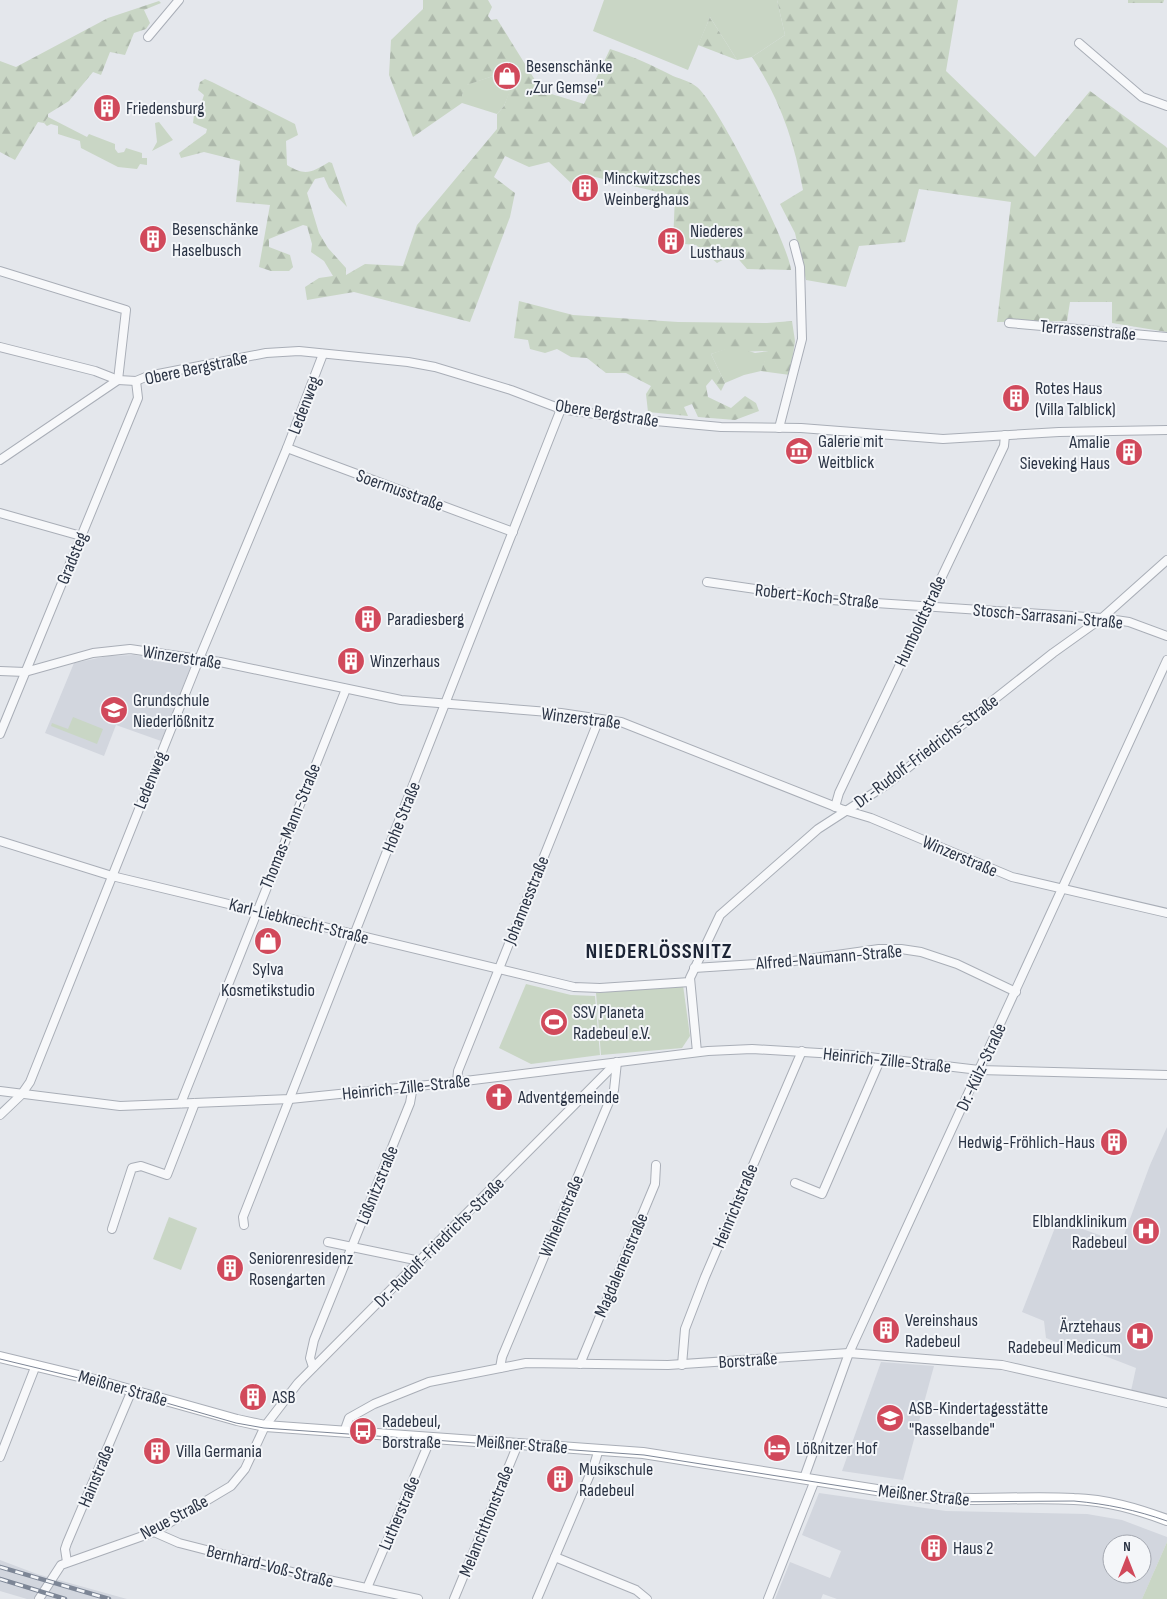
<svg xmlns="http://www.w3.org/2000/svg" width="1167" height="1599" font-family="'Sofia Sans Condensed',sans-serif">
  <defs>
    <pattern id="forest-firs" width="22" height="20" patternUnits="userSpaceOnUse" patternTransform="scale(1.25)"><rect width="22" height="20" fill="#c9d6c5"/><path d="M5 1l3.5 6h-7zM16 11l3.5 6h-7z" fill="#adb8ab"/></pattern>
  </defs>
  <rect width="100%" height="100%" fill="#e4e7ec"/>
  <g fill="#d2d6de" fill-rule="evenodd">
    <path d="M134,655l54,8 3,3 -30,75 -45,-16 -12,31 -59,-23 29,-70 34,-7z"/>
    <path d="M1167,1127v271l-36,-7 5,-23 -49,-19 -3,4 -38,-15 -2,-17 -22,-9 36,-92 63,23 29,-78z"/>
    <path d="M881,1362l53,4 -31,114 -61,-9z"/>
    <path d="M819,1493l127,18 141,3 35,6 45,17v5l-25,57h-305l-14,-5 -2,5h-46l15,-37 40,16 11,-27 -39,-16zM1112,1544h30v30h-30z"/>
    <path d="M0,1560l37,14 90,25h-100l-27,-8z"/>
  </g>
  <g fill="#c9d6c5">
    <path d="M604,0h173l8,35 -33,22 -15,3 -27,-43 -22,53 -95,-39z"/>
    <path d="M496,75l2,3 -3,6 10,3 2,-5 6,2 -9,22 -7,8 -35,-11v-8l4,-10z"/>
    <path d="M48,117l39,20 2,-3 26,10v5l3,4 6,-1 2,-4 16,5v5h5v7l-7,-1 -3,5 -19,-2 -37,-19 -1,-7 -22,-7v-8l-7,-2 -4,2 -3,-3z"/>
    <path d="M159,122l14,18 -21,11 5,-9 -2,-19z"/>
    <path d="M734,346l21,7 14,-2 -8,20 -17,4 -19,8 -14,-29z"/>
    <path d="M73,717l30,12 -6,15 -46,-18 1,-3 16,6z"/>
    <path d="M526,984l45,11 24,1 5,59 -69,9 -32,-16z"/>
    <path d="M683,985l7,51 -8,12 -81,7 -5,-62z"/>
    <path d="M169,1217l28,11 -16,42 -28,-11z"/>
    <path d="M1167,1542v57h-25z"/>
  </g>
  <g fill="url(#forest-firs)">
    <path d="M423,0h65l4,7 -4,9 3,4 6,-1 43,69 5,4 39,12 26,-55c22,7 42,16 63,27 8,3 18,6 24,11 19,14 92,158 94,183l-44,-1 -13,-15 -17,9 -21,-18 -23,-2 2,-47 -84,-20 -19,8 -23,-22 -20,5 -24,-11 -11,21 21,16 -5,24 -40,105 -116,-30 -47,8 -2,-13 14,-9 14,-2 -9,-15 -13,-9 1,-8 -5,-18 -4,-1 -34,14v8l21,8 3,12 -4,4h-18l-12,-4 11,-62 -34,-3 4,-41 -36,-9 -23,6 -2,-5 27,-20 1,-4 -14,-6 2,-15 6,-4 3,-9 -6,-5 2,-8 5,-3 7,3 83,42 3,11 -12,6 1,24c18,11 24,8 42,-3l3,1 15,44 -18,-19 -5,-11 -9,2 -8,14 12,40 9,15 18,20v7l19,-11 38,2 14,-41 80,-96v-15l7,-8 11,-30 -1,-3 -15,-6 -3,8 -29,10 -5,10v8l-49,34 -24,-62 2,-35 32,-31z"/>
    <path d="M777,0h181l-12,71 89,86 55,-66 75,55 2,2v184l-55,-9v-21h-42l-3,19 -70,1 14,-120 -92,-13 -14,53 -46,4 -13,41 -40,-7 -11,-47 -15,-29 23,-14c-9,-49 -23,-91 -51,-133l33,-22z"/>
    <path d="M1128,0h36l-1,3h-35z"/>
    <path d="M159,1l2,2 -17,7 6,13 -4,6 -12,4 -9,22 -15,-3 -9,23 -8,-3 -24,29 -21,13v3l-4,6 -6,-1 -23,38 -15,-8v-91l16,6 92,-49z"/>
    <path d="M710,17l27,43 -39,-15z"/>
    <path d="M519,301l54,14 105,7 89,1 25,-2 3,20 -5,34 -29,-4 7,-20 -33,1 -1,-5 -23,7 14,29 -4,8 -9,-12 -6,7 2,11 23,11 14,-12 11,7 3,8 -24,9 -37,-3 -6,-13 -8,3 4,9 -40,-4 -2,-18 5,-8 -25,-13h-20l-19,-15 -16,-1 -14,-8 -12,4 -15,-4 -2,-9 -14,-2z"/>
  </g>
  <g fill="none" stroke-linecap="round" stroke-linejoin="round">
    <g stroke="#a9aeb7" stroke-width="10">
      <g id="minor">
        <path d="M148,37l31,-37"/>
        <path d="M1079,43l63,54 25,9"/>
        <path d="M0,271l126,39 -8,70"/>
        <path d="M1009,323l158,14"/>
        <path d="M0,347l95,24 23,9 18,1 12,-5 118,-23 33,-2 109,11 27,5 76,23 50,19 62,9 98,9 80,1 142,11 116,-7 108,-2"/>
        <path d="M779,428l23,-89 -2,-72 -6,-23"/>
        <path d="M287,448l226,84"/>
        <path d="M0,460l118,-80"/>
        <path d="M0,513l81,23"/>
        <path d="M707,582l124,18 271,18 27,4 38,14"/>
        <path d="M0,671l25,1 68,-19 37,-4 90,13 181,38 160,13 60,9 220,87 30,9 141,59 155,36"/>
        <path d="M0,734l138,-336 -2,-17"/>
        <path d="M835,807l4,-14 165,-347 1,-11"/>
        <path d="M0,841l112,35 462,111 26,1 90,-6"/>
        <path d="M694,968l93,-6 92,-13h22l20,3 36,12 59,28"/>
        <path d="M697,1052l-7,-74 30,-63 98,-86 68,-44 167,-132 49,-35 65,-58"/>
        <path d="M457,1082l1,-11 141,-352"/>
        <path d="M0,1091l120,15 170,-7 167,-17 251,-31 44,-2 100,6 127,15 188,5"/>
        <path d="M181,1103l165,-414"/>
        <path d="M0,1115l21,-20 9,-13 169,-423 88,-211 36,-94"/>
        <path d="M795,1183l27,11 59,-136"/>
        <path d="M244,1225l-1,-8 318,-808"/>
        <path d="M112,1229l20,-61 9,-2 26,9 28,-72"/>
        <path d="M328,1242l92,19"/>
        <path d="M580,1364l75,-180 1,-19"/>
        <path d="M682,1365l3,-36 20,-52 97,-226"/>
        <path d="M313,1367l-3,-9 4,-18 96,-237 3,-17"/>
        <path d="M500,1368l2,-11 112,-267 3,-28"/>
        <path d="M344,1432l5,-14 25,-14 55,-22 97,-19 142,2 181,-12 153,12 165,38"/>
        <path d="M0,1457l36,-92"/>
        <path d="M804,1478l45,-125 318,-693"/>
        <path d="M154,1532l25,11 121,31 118,25"/>
        <path d="M555,1557l81,33 11,9"/>
        <path d="M67,1562l-2,-13 2,-6 65,-153"/>
        <path d="M367,1588l64,-150"/>
        <path d="M39,1599l22,-34 93,-33 77,-46 14,-17 20,-43 33,-43 319,-321"/>
        <path d="M454,1599l64,-155"/>
        <path d="M537,1599l57,-134 5,-16"/>
        <path d="M768,1599l47,-119"/>
      </g>
    </g>
    <g stroke="#a9aeb7" stroke-width="12">
      <path id="secondary" d="M0,1357l87,21 150,42 28,6 378,27 278,44c51,5 102,-1 153,2 33,1 63,10 93,21"/>
    </g>
    <use href="#minor" stroke="#f7f8fa" stroke-width="8"/>
    <use href="#secondary" stroke="#fff" stroke-width="10"/>
    <path stroke="#7d8696" stroke-width="1" d="M0,1359l83,20 153,44 28,5 380,27 298,47 132,-1c33,3 62,9 93,20"/>
    <g stroke="#7d8696" stroke-width="4.5">
      <g id="rail">
        <path d="M0,1567l109,32"/>
        <path d="M0,1579l65,20"/>
      </g>
    </g>
    <use href="#rail" stroke="#f4f6f9" stroke-width="2.5" stroke-dasharray="8" stroke-linecap="butt"/>
  </g>
  <defs>
    <g id="shop-disc" transform="scale(1.4375)"><circle r="9.5" fill="#d1495b" stroke="#f4f6f9"/><path d="M-5-2.5h2.3a2.7 3.5 0 0 1 5.4 0H5L5.5 6h-11ZM-1.5-2.5h3a1.5 2.3 0 0 0-3 0Z" fill="#fff"/></g>
    <g id="building-disc" transform="scale(1.4375)"><circle r="9.5" fill="#d1495b" stroke="#f4f6f9"/><path d="M-4-6H4V6H1V3H-1V6H-4ZM-2.5-4.3h1.7v1.8h-1.7ZM.8-4.3h1.7v1.8H.8ZM-2.5-1h1.7V.8h-1.7ZM.8-1h1.7V.8H.8Z" fill="#fff"/></g>
    <g id="museum-disc" transform="scale(1.4375)"><circle r="9.5" fill="#d1495b" stroke="#f4f6f9"/><path d="M0-6L6-3V-2H-6V-3ZM-5-1h2V3h-2ZM-1-1h2V3h-2ZM3-1h2V3H3ZM-6 4H6V6H-6Z" fill="#fff"/></g>
    <g id="school-disc" transform="scale(1.4375)"><circle r="9.5" fill="#d1495b" stroke="#f4f6f9"/><path d="M0-5L7-2L0 1L-7-2ZM-4 1L0 2.5L4 1V4Q0 6-4 4Z" fill="#fff"/></g>
    <g id="stadium-disc" transform="scale(1.4375)"><circle r="9.5" fill="#d1495b" stroke="#f4f6f9"/><path d="M0-5a6.5 5 0 1 0 0 10a6.5 5 0 1 0 0-10ZM-3.5-1.8h7v3.6h-7Z" fill="#fff"/></g>
    <g id="church-disc" transform="scale(1.4375)"><circle r="9.5" fill="#d1495b" stroke="#f4f6f9"/><path d="M-1.2-6h2.4v3.5h3.3v2.4h-3.3V6h-2.4V-.1h-3.3v-2.4h3.3Z" fill="#fff"/></g>
    <g id="hospital-disc" transform="scale(1.4375)"><circle r="9.5" fill="#d1495b" stroke="#f4f6f9"/><path d="M-5-5h3v3.5h4V-5h3V5h-3V1.5h-4V5h-3Z" fill="#fff"/></g>
    <g id="bus-disc" transform="scale(1.4375)"><circle r="9.5" fill="#d1495b" stroke="#f4f6f9"/><path d="M-5-6H5V4H4V6H2V4H-2V6H-4V4H-5ZM-3.5-4V0h7V-4ZM-3.5 1.2v1.5H-2V1.2ZM2 1.2v1.5H3.5V1.2Z" fill="#fff"/></g>
    <g id="hotel-disc" transform="scale(1.4375)"><circle r="9.5" fill="#d1495b" stroke="#f4f6f9"/><path d="M-6-4.5h1.5V1H6V5H4.5V3h-9V5H-6ZM-4 0a1.8 1.8 0 1 1 3.6 0ZM.5 0V-2.5h3Q6-2.5 6 0Z" fill="#fff"/></g>
  </defs>
  <g fill-rule="evenodd">
    <use href="#shop-disc" x="507" y="76"/>
    <use href="#building-disc" x="107" y="108"/>
    <use href="#building-disc" x="585" y="188"/>
    <use href="#building-disc" x="153" y="239"/>
    <use href="#building-disc" x="671" y="241"/>
    <use href="#building-disc" x="1016" y="398"/>
    <use href="#museum-disc" x="799" y="451"/>
    <use href="#building-disc" x="1129" y="452"/>
    <use href="#building-disc" x="368" y="619"/>
    <use href="#building-disc" x="351" y="661"/>
    <use href="#school-disc" x="114" y="710"/>
    <use href="#shop-disc" x="268" y="941"/>
    <use href="#stadium-disc" x="554" y="1022"/>
    <use href="#church-disc" x="499" y="1097"/>
    <use href="#building-disc" x="1114" y="1142"/>
    <use href="#hospital-disc" x="1146" y="1231"/>
    <use href="#building-disc" x="230" y="1268"/>
    <use href="#building-disc" x="886" y="1330"/>
    <use href="#hospital-disc" x="1140" y="1336"/>
    <use href="#building-disc" x="253" y="1397"/>
    <use href="#school-disc" x="890" y="1418"/>
    <use href="#bus-disc" x="363" y="1431"/>
    <use href="#hotel-disc" x="777" y="1448"/>
    <use href="#building-disc" x="157" y="1451"/>
    <use href="#building-disc" x="560" y="1479"/>
    <use href="#building-disc" x="934" y="1548"/>
  </g>
  <g text-anchor="middle" stroke-width="4" stroke-linejoin="round" paint-order="stroke">
    <g font-size="18" fill="#2b3445" stroke="#f4f6f9" text-anchor="start">
      <text x="526" y="72">Besenschänke<tspan x="526" dy="21">,,Zur Gemse''</tspan></text>
      <text x="126" y="114">Friedensburg</text>
      <text x="604" y="184">Minckwitzsches<tspan x="604" dy="21">Weinberghaus</tspan></text>
      <text x="172" y="235">Besenschänke<tspan x="172" dy="21">Haselbusch</tspan></text>
      <text x="690" y="237">Niederes<tspan x="690" dy="21">Lusthaus</tspan></text>
      <text x="1035" y="394">Rotes Haus<tspan x="1035" dy="21">(Villa Talblick)</tspan></text>
      <text x="818" y="447">Galerie mit<tspan x="818" dy="21">Weitblick</tspan></text>
      <text x="1110" y="448" text-anchor="end">Amalie<tspan x="1110" dy="21">Sieveking Haus</tspan></text>
      <text x="387" y="625">Paradiesberg</text>
      <text x="370" y="667">Winzerhaus</text>
      <text x="133" y="706">Grundschule<tspan x="133" dy="21">Niederlößnitz</tspan></text>
      <text x="268" y="975" text-anchor="middle">Sylva<tspan x="268" dy="21">Kosmetikstudio</tspan></text>
      <text x="573" y="1018">SSV Planeta<tspan x="573" dy="21">Radebeul e.V.</tspan></text>
      <text x="518" y="1103">Adventgemeinde</text>
      <text x="1095" y="1148" text-anchor="end">Hedwig-Fröhlich-Haus</text>
      <text x="1127" y="1227" text-anchor="end">Elblandklinikum<tspan x="1127" dy="21">Radebeul</tspan></text>
      <text x="249" y="1264">Seniorenresidenz<tspan x="249" dy="21">Rosengarten</tspan></text>
      <text x="905" y="1326">Vereinshaus<tspan x="905" dy="21">Radebeul</tspan></text>
      <text x="1121" y="1332" text-anchor="end">Ärztehaus<tspan x="1121" dy="21">Radebeul Medicum</tspan></text>
      <text x="272" y="1403">ASB</text>
      <text x="909" y="1414">ASB-Kindertagesstätte<tspan x="909" dy="21">"Rasselbande"</tspan></text>
      <text x="382" y="1427">Radebeul,<tspan x="382" dy="21">Borstraße</tspan></text>
      <text x="796" y="1454">Lößnitzer Hof</text>
      <text x="176" y="1457">Villa Germania</text>
      <text x="579" y="1475">Musikschule<tspan x="579" dy="21">Radebeul</tspan></text>
      <text x="953" y="1554">Haus 2</text>
    </g>
    <g font-size="18" fill="#2b3445" stroke="#f4f6f9">
      <text transform="translate(1088 330) rotate(5)" y="6">Terrassenstraße</text>
      <text transform="translate(196 368) rotate(-12)" y="6">Obere Bergstraße</text>
      <text transform="translate(304 405) rotate(-69)" y="6">Ledenweg</text>
      <text transform="translate(607 413) rotate(9)" y="6">Obere Bergstraße</text>
      <text transform="translate(400 490) rotate(20)" y="6">Soermusstraße</text>
      <text transform="translate(72 558) rotate(-68)" y="6">Gradsteg</text>
      <text transform="translate(817 596) rotate(6)" y="6">Robert-Koch-Straße</text>
      <text transform="translate(1048 616) rotate(5)" y="6">Stosch-Sarrasani-Straße</text>
      <text transform="translate(920 621) rotate(-65)" y="6">Humboldtstraße</text>
      <text transform="translate(182 657) rotate(9)" y="6">Winzerstraße</text>
      <text transform="translate(581 718) rotate(7)" y="6">Winzerstraße</text>
      <text transform="translate(926 751) rotate(-37)" y="6">Dr.-Rudolf-Friedrichs-Straße</text>
      <text transform="translate(150 780) rotate(-68)" y="6">Ledenweg</text>
      <text transform="translate(401 817) rotate(-68)" y="6">Hohe Straße</text>
      <text transform="translate(290 826) rotate(-68)" y="6">Thomas-Mann-Straße</text>
      <text transform="translate(960 856) rotate(23)" y="6">Winzerstraße</text>
      <text transform="translate(526 900) rotate(-68)" y="6">Johannesstraße</text>
      <text transform="translate(299 921) rotate(14)" y="6">Karl-Liebknecht-Straße</text>
      <text transform="translate(829 957) rotate(-5)" y="6">Alfred-Naumann-Straße</text>
      <text transform="translate(887 1060) rotate(6)" y="6">Heinrich-Zille-Straße</text>
      <text transform="translate(981 1067) rotate(-65)" y="6">Dr.-Külz-Straße</text>
      <text transform="translate(406 1087) rotate(-6)" y="6">Heinrich-Zille-Straße</text>
      <text transform="translate(377 1185) rotate(-68)" y="6">Lößnitzstraße</text>
      <text transform="translate(735 1206) rotate(-67)" y="6">Heinrichstraße</text>
      <text transform="translate(561 1216) rotate(-67)" y="6">Wilhelmstraße</text>
      <text transform="translate(439 1242) rotate(-45)" y="6">Dr.-Rudolf-Friedrichs-Straße</text>
      <text transform="translate(621 1265) rotate(-67)" y="6">Magdalenenstraße</text>
      <text transform="translate(748 1360) rotate(-4)" y="6">Borstraße</text>
      <text transform="translate(123 1388) rotate(16)" y="6">Meißner Straße</text>
      <text transform="translate(522 1444) rotate(4)" y="6">Meißner Straße</text>
      <text transform="translate(96 1476) rotate(-67)" y="6">Hainstraße</text>
      <text transform="translate(924 1495) rotate(6)" y="6">Meißner Straße</text>
      <text transform="translate(399 1513) rotate(-67)" y="6">Lutherstraße</text>
      <text transform="translate(174 1517) rotate(-28)" y="6">Neue Straße</text>
      <text transform="translate(486 1521) rotate(-68)" y="6">Melanchthonstraße</text>
      <text transform="translate(270 1566) rotate(14)" y="6">Bernhard-Voß-Straße</text>
    </g>
    <g font-size="22" font-weight="bold" letter-spacing="1" fill="#1d2536" stroke="#f4f6f9">
      <text x="659" y="958">NIEDERLÖSSNITZ</text>
    </g>
  </g>
  <g transform="translate(1127 1559)"><circle r="24" fill="#f4f6f9" stroke="#a4a8b1"/>
  <path d="M0-4L9 19L0 12L-9 19Z" fill="#d1495b"/>
  <text y="-8" font-size="14" font-weight="bold" text-anchor="middle" fill="#2b3445">N</text>
  </g>
</svg>
